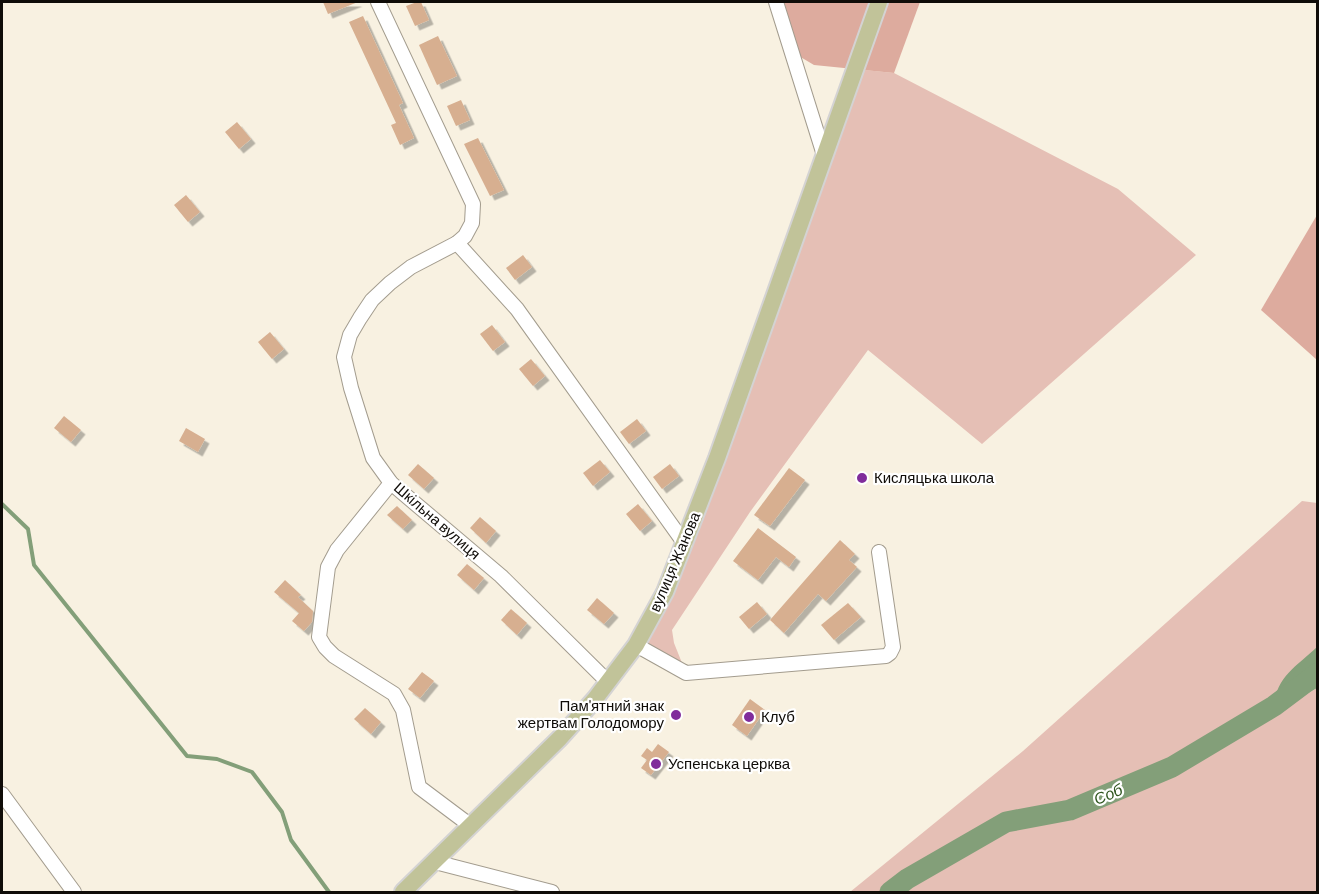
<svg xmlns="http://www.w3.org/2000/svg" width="1319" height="894" font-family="Barlow,sans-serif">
  <defs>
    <filter id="shadow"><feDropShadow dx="4.5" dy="4.5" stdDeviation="0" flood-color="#0004"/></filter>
  </defs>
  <rect width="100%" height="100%" fill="#f8f1e1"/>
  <g fill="#e5bfb5">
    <path d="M855,69l39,4 224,116 78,66 -214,189 -114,-94 -118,162 -78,118 2,13 12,30 -50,-28 29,-53z"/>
    <path d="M1302,501l15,2v170l-42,33h11l31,-18v204h-467l173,-141z"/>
  </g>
  <g fill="#ddab9e">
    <path d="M776,2h144l-26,71 -80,-8 -22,-13z"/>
    <path d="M1317,215v145l-56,-50z"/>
  </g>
  <path fill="#839f79" d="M1317,647v41l-32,18h-11c2,-29 23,-40 43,-59z"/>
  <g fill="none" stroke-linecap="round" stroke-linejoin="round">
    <path stroke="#839f79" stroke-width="4" d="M2,504l26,25 6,36 153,191 30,3 35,13 30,40 9,28 38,52"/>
    <path stroke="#839f79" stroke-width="21" d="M890,892l17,-13 99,-57 64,-12 102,-43 102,-61 44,-33"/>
  </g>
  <g fill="#d7af90" filter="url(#shadow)">
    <path d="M323,2h35l-30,12z"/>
    <path d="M417,2h4l8,18 -14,6 -9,-20z"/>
    <path d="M363,16l40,87 -4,2 15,33 -14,7 -9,-20 5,-2 -47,-101z"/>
    <path d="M438,36l19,40 -20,9 -18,-40z"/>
    <path d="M461,100l9,20 -14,6 -9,-20z"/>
    <path d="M237,122l14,17 -12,10 -14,-17z"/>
    <path d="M478,138l26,52 -14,6 -26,-52z"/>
    <path d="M186,195l14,17 -12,10 -14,-17z"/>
    <path d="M523,255l9,12 -17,13 -9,-12z"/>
    <path d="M492,325l13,17 -12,9 -13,-17z"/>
    <path d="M270,332l14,17 -12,10 -14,-17z"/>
    <path d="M531,359l14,17 -12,10 -14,-17z"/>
    <path d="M64,416l17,14 -10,12 -17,-14z"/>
    <path d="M637,419l9,12 -17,13 -9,-12z"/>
    <path d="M186,428l19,11 -7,13 -19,-11z"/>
    <path d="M600,460l10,12 -17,14 -10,-13z"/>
    <path d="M418,464l16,14 -10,11 -16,-14z"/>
    <path d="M670,464l9,12 -17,13 -9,-12z"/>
    <path d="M789,468l16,12 -35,46 -16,-11z"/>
    <path d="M638,504l14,17 -12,10 -14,-17z"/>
    <path d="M397,506l15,14 -9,9 -16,-14z"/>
    <path d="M480,517l16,14 -10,12 -16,-15z"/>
    <path d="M758,528l38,29 -7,10 -13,-10 -18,23 -25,-19z"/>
    <path d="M840,540l15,14 -6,6 8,7 -31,34 -8,-7 -34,39 -14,-13z"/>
    <path d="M467,564l17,14 -10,12 -17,-15z"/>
    <path d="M285,580l16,15 -3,2 15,14 -1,11 -8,9 -12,-10 7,-8 -25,-21z"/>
    <path d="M597,598l17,15 -10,11 -17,-14z"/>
    <path d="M757,602l10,12 -18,15 -10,-12z"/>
    <path d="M848,603l13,14 -27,23 -13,-15z"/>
    <path d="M511,609l16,14 -10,12 -16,-15z"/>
    <path d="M422,672l12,9 -14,17 -12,-9z"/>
    <path d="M750,699l15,11 -18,26 -15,-11z"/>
    <path d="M365,708l16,14 -10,12 -17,-15z"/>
    <path d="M658,744l11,8 -18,23 -10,-7 6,-8 -6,-4 6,-8 5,4z"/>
  </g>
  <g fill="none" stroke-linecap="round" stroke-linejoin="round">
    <g stroke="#a39c8e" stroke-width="16">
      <g id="minor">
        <path d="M378,2l95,202 -1,19 -7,13 -8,7 -46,24 -21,16 -18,17 -12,18 -10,17 -6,22 7,31 22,70 18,25 110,93 107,106"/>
        <path d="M776,2l48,153"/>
        <path d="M457,243l60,66 168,235"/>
        <path d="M391,483l-54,67 -9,17 -9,70 6,10 9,9 60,38 9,16 16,77 52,39"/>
        <path d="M636,645l50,28 200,-17 4,-3 3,-6 -14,-95"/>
        <path d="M2,794l72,98"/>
        <path d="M435,862l117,30"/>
      </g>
    </g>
    <g stroke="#d4d3d3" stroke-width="20">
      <path id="major" d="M403,892l157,-154 35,-39 41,-54 29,-53 52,-134 162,-456"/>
    </g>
    <use href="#minor" stroke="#fff" stroke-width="14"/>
    <use href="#major" stroke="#c1c399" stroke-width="16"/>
  </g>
  <g fill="#802c9b" stroke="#fff" stroke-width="2">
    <circle cx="862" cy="478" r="6"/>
    <circle cx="676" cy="715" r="6"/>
    <circle cx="749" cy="717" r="6"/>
    <circle cx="656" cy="764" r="6"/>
  </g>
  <g text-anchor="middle" stroke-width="4.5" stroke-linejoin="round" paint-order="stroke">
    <g font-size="15" fill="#0f0c08" stroke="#fff" text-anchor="start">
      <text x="874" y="483">Кисляцька школа</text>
      <text x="664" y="711" text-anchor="end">Пам'ятний знак<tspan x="664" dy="17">жертвам Голодомору</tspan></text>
      <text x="761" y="722">Клуб</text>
      <text x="668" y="769">Успенська церква</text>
    </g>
    <g font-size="15" fill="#0f0c08" stroke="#fff">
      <text transform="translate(437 521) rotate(41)" y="5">Шкільна вулиця</text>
      <text transform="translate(675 562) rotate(-67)" y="5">вулиця Жанова</text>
    </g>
    <g font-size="16" font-style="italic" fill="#305620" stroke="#fff">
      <text transform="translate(1108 794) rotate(-23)" y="6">Соб</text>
    </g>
  </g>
  <rect width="1319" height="894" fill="none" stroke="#0f0c08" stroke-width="6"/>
</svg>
